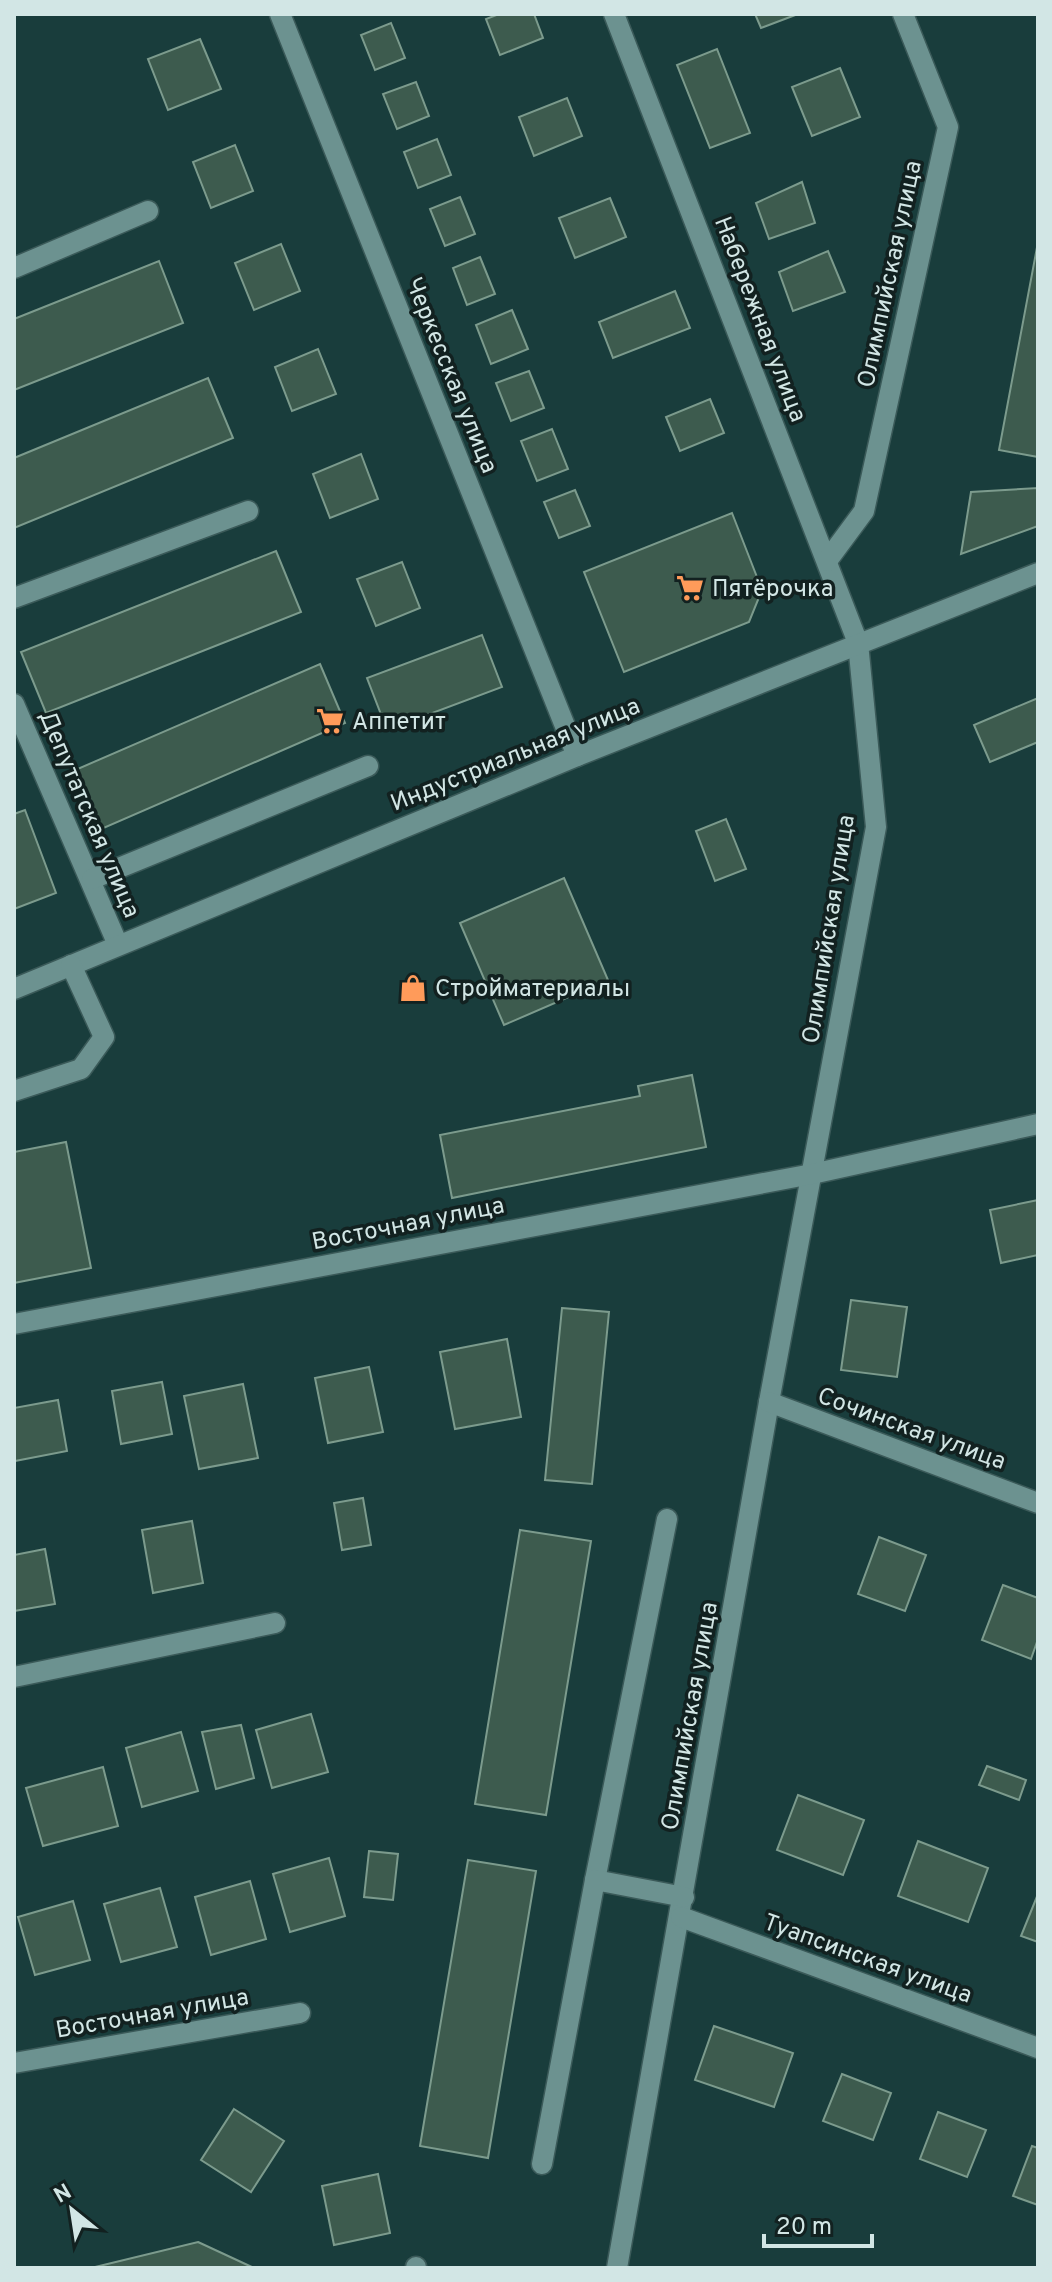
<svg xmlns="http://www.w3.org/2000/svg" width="1052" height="2282" font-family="Overpass,sans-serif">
  <rect width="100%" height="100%" fill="#193d3c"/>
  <g fill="#3d5b4e" stroke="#7c9b8d" stroke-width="2">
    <path d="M499,14h35l9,24 -43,17 -14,-36z"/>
    <path d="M755,14h43l-37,14z"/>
    <path d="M391,23l14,35 -30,12 -14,-35z"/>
    <path d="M200,39l21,50 -53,21 -20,-51z"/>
    <path d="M717,49l33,84 -40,15 -33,-83z"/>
    <path d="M840,68l20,49 -48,19 -20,-49z"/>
    <path d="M416,82l13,34 -32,13 -14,-35z"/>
    <path d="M567,98l15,38 -48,20 -15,-39z"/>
    <path d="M437,139l14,36 -33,13 -14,-36z"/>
    <path d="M235,145l18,46 -42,17 -18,-46z"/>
    <path d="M802,182l13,41 -46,16 -13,-36z"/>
    <path d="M460,197l15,37 -30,12 -15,-37z"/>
    <path d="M610,198l16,39 -51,21 -16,-40z"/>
    <path d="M1038,242v215l-39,-7z"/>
    <path d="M281,244l19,47 -46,19 -19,-47z"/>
    <path d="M828,251l17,41 -52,19 -14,-39z"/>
    <path d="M480,257l15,37 -28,11 -14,-37z"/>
    <path d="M159,261l24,62 -169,67v-71z"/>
    <path d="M675,291l15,37 -77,30 -14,-36z"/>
    <path d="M512,310l16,39 -37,15 -15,-39z"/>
    <path d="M318,349l18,45 -44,17 -17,-44z"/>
    <path d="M529,371l15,37 -33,13 -15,-38z"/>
    <path d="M208,378l25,60 -219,90v-70z"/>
    <path d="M710,399l14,34 -44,18 -14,-34z"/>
    <path d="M552,429l16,40 -31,12 -16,-40z"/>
    <path d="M361,454l17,45 -48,19 -17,-44z"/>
    <path d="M1038,488v38l-77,28 10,-62z"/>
    <path d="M575,490l15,36 -31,12 -15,-36z"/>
    <path d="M732,513l30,77 -13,32 -125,50 -40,-100z"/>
    <path d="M276,551l25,61 -255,101 -25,-61z"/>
    <path d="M402,562l18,46 -44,18 -19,-47z"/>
    <path d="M482,635l20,52 -115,43 -20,-52z"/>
    <path d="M320,664l25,59 -246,107 -26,-59z"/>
    <path d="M1038,698v44l-48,20 -16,-37z"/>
    <path d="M25,810l31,83 -42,16v-95z"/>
    <path d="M726,819l20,50 -31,12 -19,-50z"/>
    <path d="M564,878l44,102 -104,45 -44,-102z"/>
    <path d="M692,1075l14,72 -254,51 -12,-63 200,-39 -2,-10z"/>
    <path d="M66,1142l25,126 -77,15v-131z"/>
    <path d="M1038,1200v55l-37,8 -11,-53z"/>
    <path d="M851,1300l56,7 -10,70 -56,-7z"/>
    <path d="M562,1308l47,4 -17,172 -47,-4z"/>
    <path d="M507,1339l14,78 -66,12 -15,-77z"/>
    <path d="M369,1367l14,65 -55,11 -13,-65z"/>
    <path d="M162,1382l10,52 -51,10 -9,-53z"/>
    <path d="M243,1384l15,74 -59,11 -15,-73z"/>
    <path d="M58,1400l9,51 -52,10 -1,-53z"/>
    <path d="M363,1498l8,47 -29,5 -8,-47z"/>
    <path d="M192,1521l11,62 -50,10 -11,-63z"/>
    <path d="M520,1530l71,11 -45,274 -71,-11z"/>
    <path d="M879,1537l47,18 -21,56 -47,-17z"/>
    <path d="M45,1549l10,55 -41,7v-56z"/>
    <path d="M1003,1585l35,13v41l-7,20 -49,-19z"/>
    <path d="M311,1714l17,58 -56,16 -16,-58z"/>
    <path d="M241,1725l13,53 -38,11 -14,-57z"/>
    <path d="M181,1732l17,59 -56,16 -16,-59z"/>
    <path d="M987,1766l39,14 -7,20 -40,-15z"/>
    <path d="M103,1767l15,59 -75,20 -17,-58z"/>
    <path d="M798,1795l66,25 -21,55 -66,-25z"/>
    <path d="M918,1841l70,27 -20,54 -70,-26z"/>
    <path d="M369,1851l29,3 -5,46 -29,-3z"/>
    <path d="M329,1858l16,58 -55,16 -17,-58z"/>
    <path d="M468,1860l68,11 -48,287 -68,-12z"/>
    <path d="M250,1881l16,58 -55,16 -16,-58z"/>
    <path d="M160,1888l17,59 -56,15 -17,-58z"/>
    <path d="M1038,1894v48l-17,-6z"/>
    <path d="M73,1901l17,59 -55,15 -17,-58z"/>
    <path d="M714,2026l79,27 -19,54 -79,-27z"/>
    <path d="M842,2074l49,19 -18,47 -50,-19z"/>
    <path d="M234,2109l50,32 -33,51 -50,-32z"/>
    <path d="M938,2112l48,18 -19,47 -47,-18z"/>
    <path d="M1032,2146l6,2v57l-25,-9z"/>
    <path d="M378,2174l12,59 -56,12 -12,-59z"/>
    <path d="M198,2242l56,26h-163z"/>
  </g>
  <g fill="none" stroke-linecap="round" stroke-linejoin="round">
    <g stroke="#3b5a59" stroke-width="23">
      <g id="minor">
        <path d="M280,14l297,742"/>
        <path d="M614,14l244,629 18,184 -107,575 -152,866"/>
        <path d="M14,268l134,-57"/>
        <path d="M827,561l37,-50 84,-384 -45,-113"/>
        <path d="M14,598l234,-87"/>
        <path d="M14,704l104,241"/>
        <path d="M92,879l276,-113"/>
        <path d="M14,989l563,-233 461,-183"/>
        <path d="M14,1091l67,-22 23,-32 -33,-72"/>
        <path d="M14,1324l798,-150 226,-50"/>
        <path d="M769,1402l269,101"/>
        <path d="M14,1677l261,-54"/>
        <path d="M595,1880l72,-361"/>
        <path d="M681,1917l357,131"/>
        <path d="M14,2063l286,-50"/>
        <path d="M542,2164l53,-284 89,17"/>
        <path d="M416,2267v1"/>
      </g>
    </g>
    <use href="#minor" stroke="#6c9290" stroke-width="20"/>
  </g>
  <defs>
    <g id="supermarket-bare" transform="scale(2.16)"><path d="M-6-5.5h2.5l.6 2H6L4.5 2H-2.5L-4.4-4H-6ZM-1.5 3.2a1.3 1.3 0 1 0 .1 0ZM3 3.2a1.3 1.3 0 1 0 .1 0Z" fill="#ff9b5a" stroke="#122120" stroke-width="2.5" paint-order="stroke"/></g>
    <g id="shop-bare" transform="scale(2.16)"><path d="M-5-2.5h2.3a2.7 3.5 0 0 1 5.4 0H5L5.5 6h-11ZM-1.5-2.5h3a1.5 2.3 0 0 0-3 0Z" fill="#ff9b5a" stroke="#122120" stroke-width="2.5" paint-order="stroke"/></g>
  </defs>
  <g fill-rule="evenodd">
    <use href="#supermarket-bare" x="690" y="588"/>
    <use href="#supermarket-bare" x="330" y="721"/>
    <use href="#shop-bare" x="413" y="988"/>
  </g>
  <g text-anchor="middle" stroke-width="7" stroke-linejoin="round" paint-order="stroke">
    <g font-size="24" fill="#d2e6e5" stroke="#122120">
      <text transform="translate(889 274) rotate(-78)" y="8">Олимпийская улица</text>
      <text transform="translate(761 319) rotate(69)" y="8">Набережная улица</text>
      <text transform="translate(452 375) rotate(68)" y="8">Черкесская улица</text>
      <text transform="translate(515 754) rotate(-22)" y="8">Индустриальная улица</text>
      <text transform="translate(90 814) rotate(67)" y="8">Депутатская улица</text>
      <text transform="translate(828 929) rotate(-81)" y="8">Олимпийская улица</text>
      <text transform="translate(408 1223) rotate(-11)" y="8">Восточная улица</text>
      <text transform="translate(912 1428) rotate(20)" y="8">Сочинская улица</text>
      <text transform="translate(689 1716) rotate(-80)" y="8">Олимпийская улица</text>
      <text transform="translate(868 1958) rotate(20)" y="8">Туапсинская улица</text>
      <text transform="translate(152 2013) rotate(-10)" y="8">Восточная улица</text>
    </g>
    <g font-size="24" fill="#d2e6e5" stroke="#122120" text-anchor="start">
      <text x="712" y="596">Пятёрочка</text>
      <text x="352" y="729">Аппетит</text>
      <text x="435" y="996">Стройматериалы</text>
    </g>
  </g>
  <rect width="1052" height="2282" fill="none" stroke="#d2e6e5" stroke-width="32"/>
  <g transform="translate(72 2210) rotate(330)" stroke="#122120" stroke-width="6" paint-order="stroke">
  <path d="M0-6L14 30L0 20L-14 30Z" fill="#d2e6e5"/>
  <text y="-12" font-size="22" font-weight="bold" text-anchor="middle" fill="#d2e6e5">N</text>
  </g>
  <path d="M764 2234v12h108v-12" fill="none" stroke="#d2e6e5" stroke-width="4"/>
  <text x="776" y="2234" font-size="24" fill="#d2e6e5" stroke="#122120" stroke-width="6" paint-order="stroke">20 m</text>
</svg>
